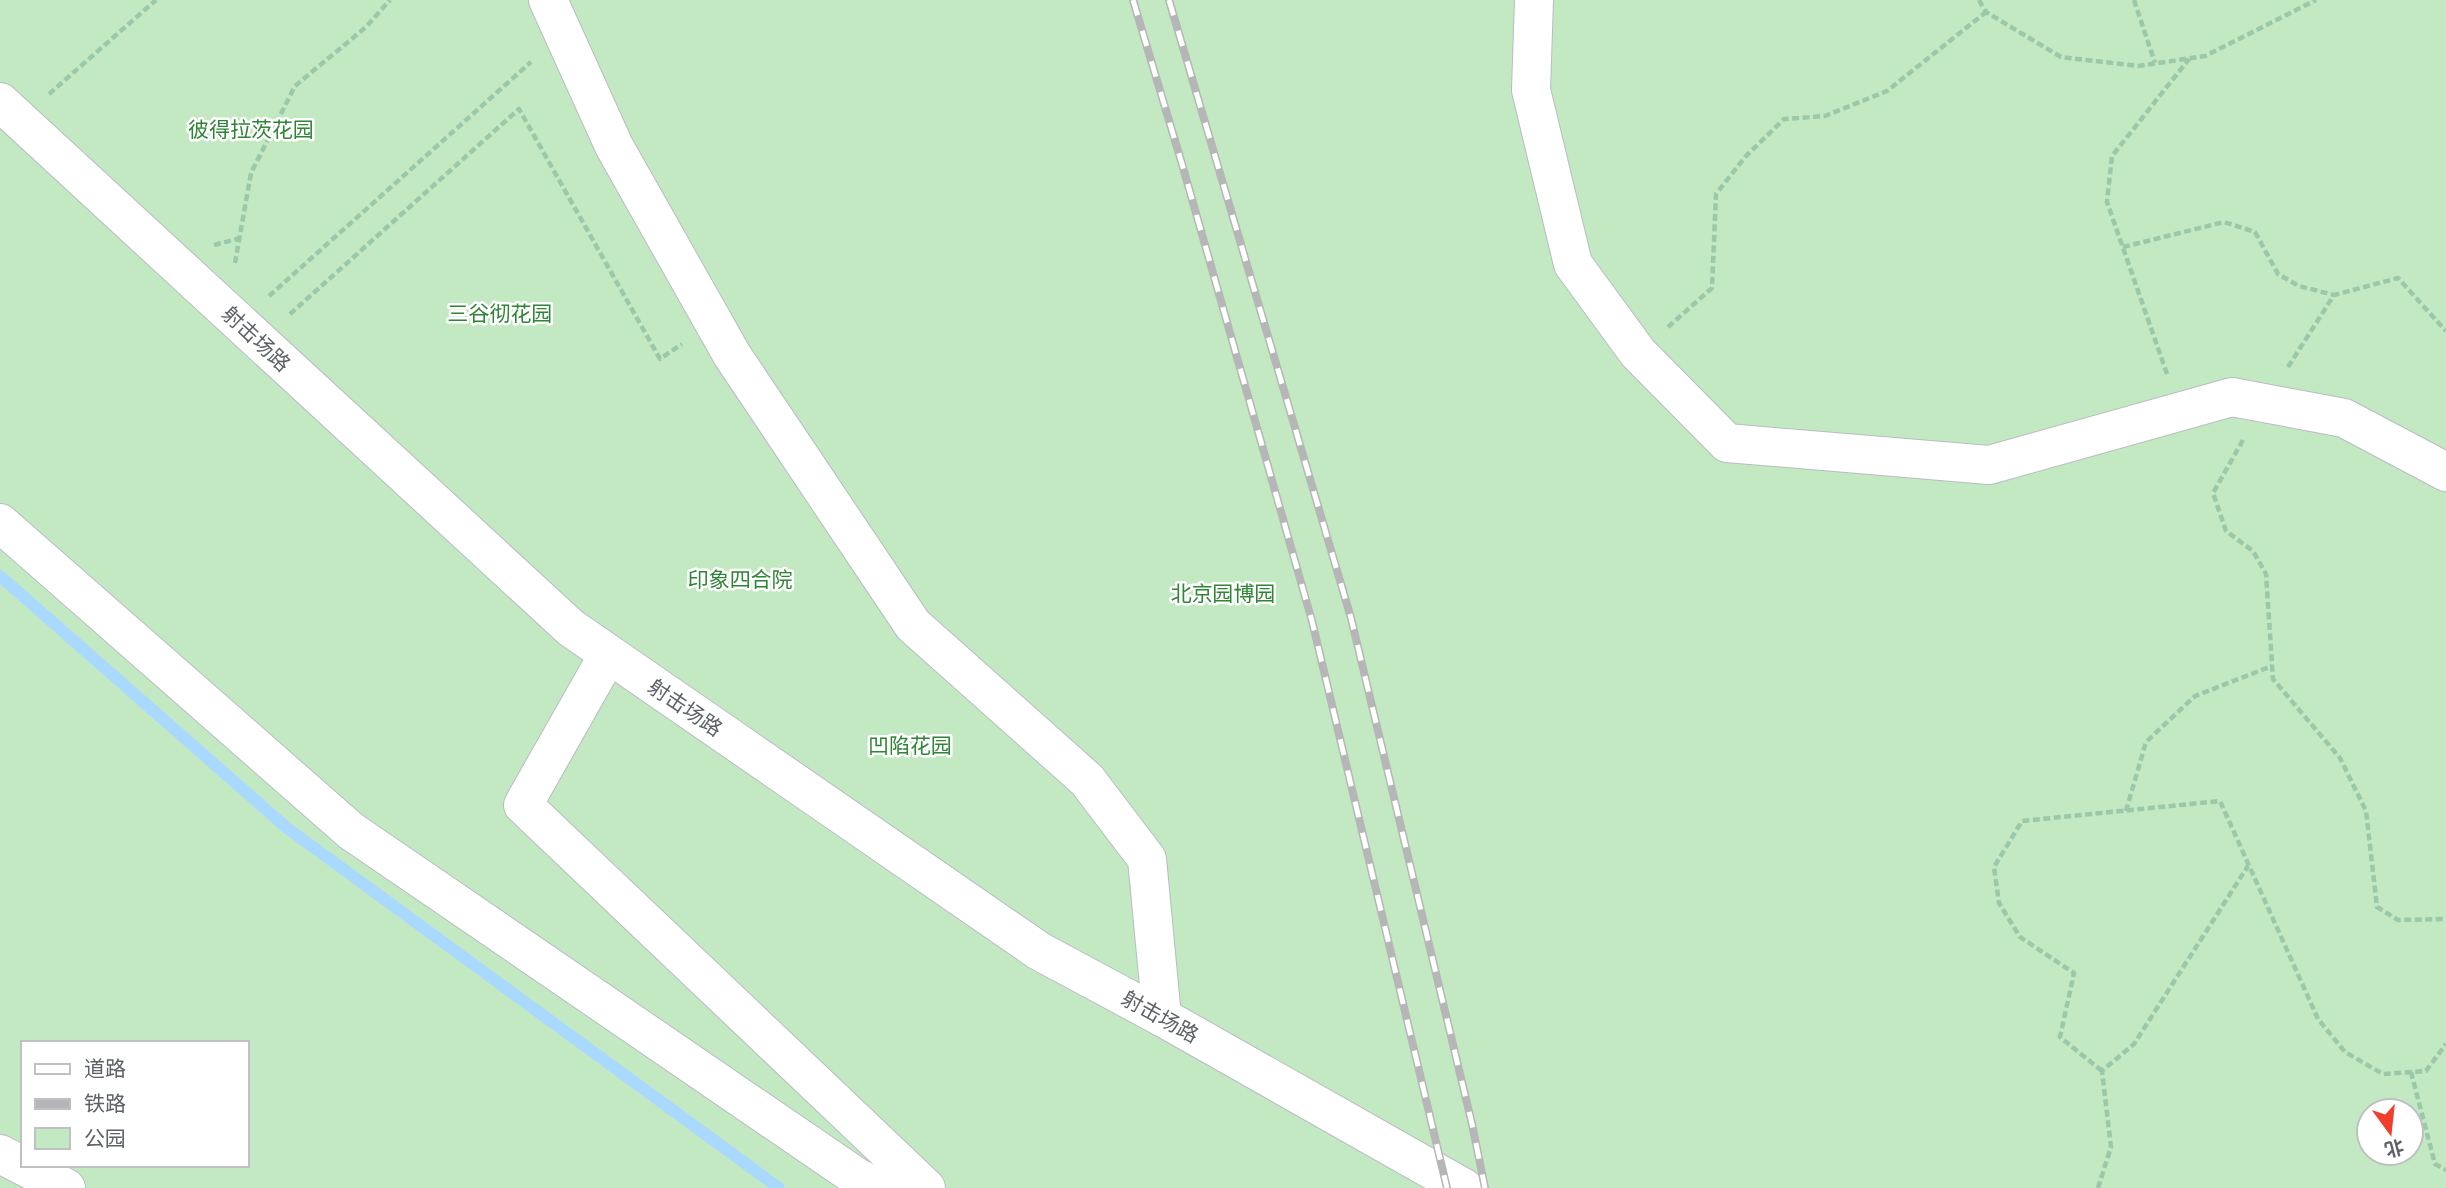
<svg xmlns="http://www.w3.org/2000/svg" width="2446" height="1188" font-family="'Public Sans','Noto Sans SC',sans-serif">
  <rect width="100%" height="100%" fill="#f1efe7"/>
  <path fill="#c3e9c3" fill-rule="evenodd" d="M0,0h2446v1188h-2446zM23,1043h224v122h-224zM2369,1111h42v42h-42z"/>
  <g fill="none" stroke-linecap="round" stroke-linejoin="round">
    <path stroke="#a9d9ff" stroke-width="12" d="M0,576l287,252 492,360"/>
    <g stroke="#b9bcc1" stroke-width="40">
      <g id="minor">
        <path d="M548,0l66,146 118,209 181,270 174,155 60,79 15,158"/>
        <path d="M1534,0l-3,90 42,174 65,89 89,90 262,22 243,-68 112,21 102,54"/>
        <path d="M0,102l571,526 468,323 123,66 302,171"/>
        <path d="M0,523l351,308 507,347 21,10"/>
        <path d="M608,655l-85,150 403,383"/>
        <path d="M0,1154l66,34"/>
      </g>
    </g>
    <g stroke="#9ac8a8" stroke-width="4.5" stroke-dasharray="7 3.5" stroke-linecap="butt">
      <path d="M1979,0l7,12 75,45 77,9 67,-10 111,-56"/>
      <path d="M2134,0l21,63"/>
      <path d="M49,94l107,-94"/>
      <path d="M214,245l27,-7"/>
      <path d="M2123,247l101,-25 31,10 23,42 21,12 35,9"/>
      <path d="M235,263l16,-90 44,-87 71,-59 24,-27"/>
      <path d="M269,296l262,-234"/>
      <path d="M290,314l229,-205 141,250 22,-15"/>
      <path d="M1668,327l44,-39 4,-94 30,-38 38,-37 41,-3 62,-25 99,-79"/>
      <path d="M2288,367l46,-72 64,-17 48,53"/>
      <path d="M2167,374l-60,-172 5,-46 77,-97"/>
      <path d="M2243,440l-30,53 13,38 27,20 13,23 7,105 67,79 26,53 11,96 21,13 48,-1"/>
      <path d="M2126,811l20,-69 49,-46 77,-30"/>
      <path d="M2102,1071l-42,-34 14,-64 -54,-36 -21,-34 -5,-36 28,-46 198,-20 98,218 27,33 38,22 43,-3 20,-27"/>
      <path d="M2411,1072l24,92 11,6"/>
      <path d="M2098,1188l13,-41 -9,-76 32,-27 114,-178"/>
    </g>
    <use href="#minor" stroke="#fff" stroke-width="38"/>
    <g stroke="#b6b6b8" stroke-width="8">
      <g id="rail">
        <path d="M1133,0l49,164 130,457 135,567"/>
        <path d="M1169,0l182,618 121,506 13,64"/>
      </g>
    </g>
    <use href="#rail" stroke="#fff" stroke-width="5" stroke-dasharray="16" stroke-linecap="butt"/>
  </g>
  <g text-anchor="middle" stroke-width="5" stroke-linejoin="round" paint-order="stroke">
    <g font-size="21" fill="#308436" stroke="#fff">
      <text x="251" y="137">彼得拉茨花园</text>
      <text x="500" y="321">三谷彻花园</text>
      <text x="740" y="587">印象四合院</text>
      <text x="1223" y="601">北京园博园</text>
      <text x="910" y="753">凹陷花园</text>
    </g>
    <g font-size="21" fill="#5e6268" stroke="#fff">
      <text transform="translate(256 339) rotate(43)" y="7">射击场路</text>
      <text transform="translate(685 708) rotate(34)" y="7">射击场路</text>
      <text transform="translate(1160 1017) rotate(29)" y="7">射击场路</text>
    </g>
  </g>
  <rect x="21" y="1041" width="228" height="126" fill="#ffffff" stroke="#bfc0c3" stroke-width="2"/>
  <rect x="35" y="1064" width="35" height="10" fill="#ffffff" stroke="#bfc0c3" stroke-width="2"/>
  <text x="84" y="1076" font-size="21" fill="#5e6268">道路</text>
  <rect x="35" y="1099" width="35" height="10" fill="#b6b6b8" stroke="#bfc0c3" stroke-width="2"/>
  <text x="84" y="1111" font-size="21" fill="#5e6268">铁路</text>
  <rect x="35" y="1128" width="35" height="21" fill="#c3e9c3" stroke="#bfc0c3" stroke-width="2"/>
  <text x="84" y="1146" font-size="21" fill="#5e6268">公园</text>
  <g transform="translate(2390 1132) rotate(165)"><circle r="33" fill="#ffffff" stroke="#bfc0c3" stroke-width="2"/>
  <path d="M0-5L12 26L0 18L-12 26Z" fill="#f23e2d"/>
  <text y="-10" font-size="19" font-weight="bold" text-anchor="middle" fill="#5e6268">北</text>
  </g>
</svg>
